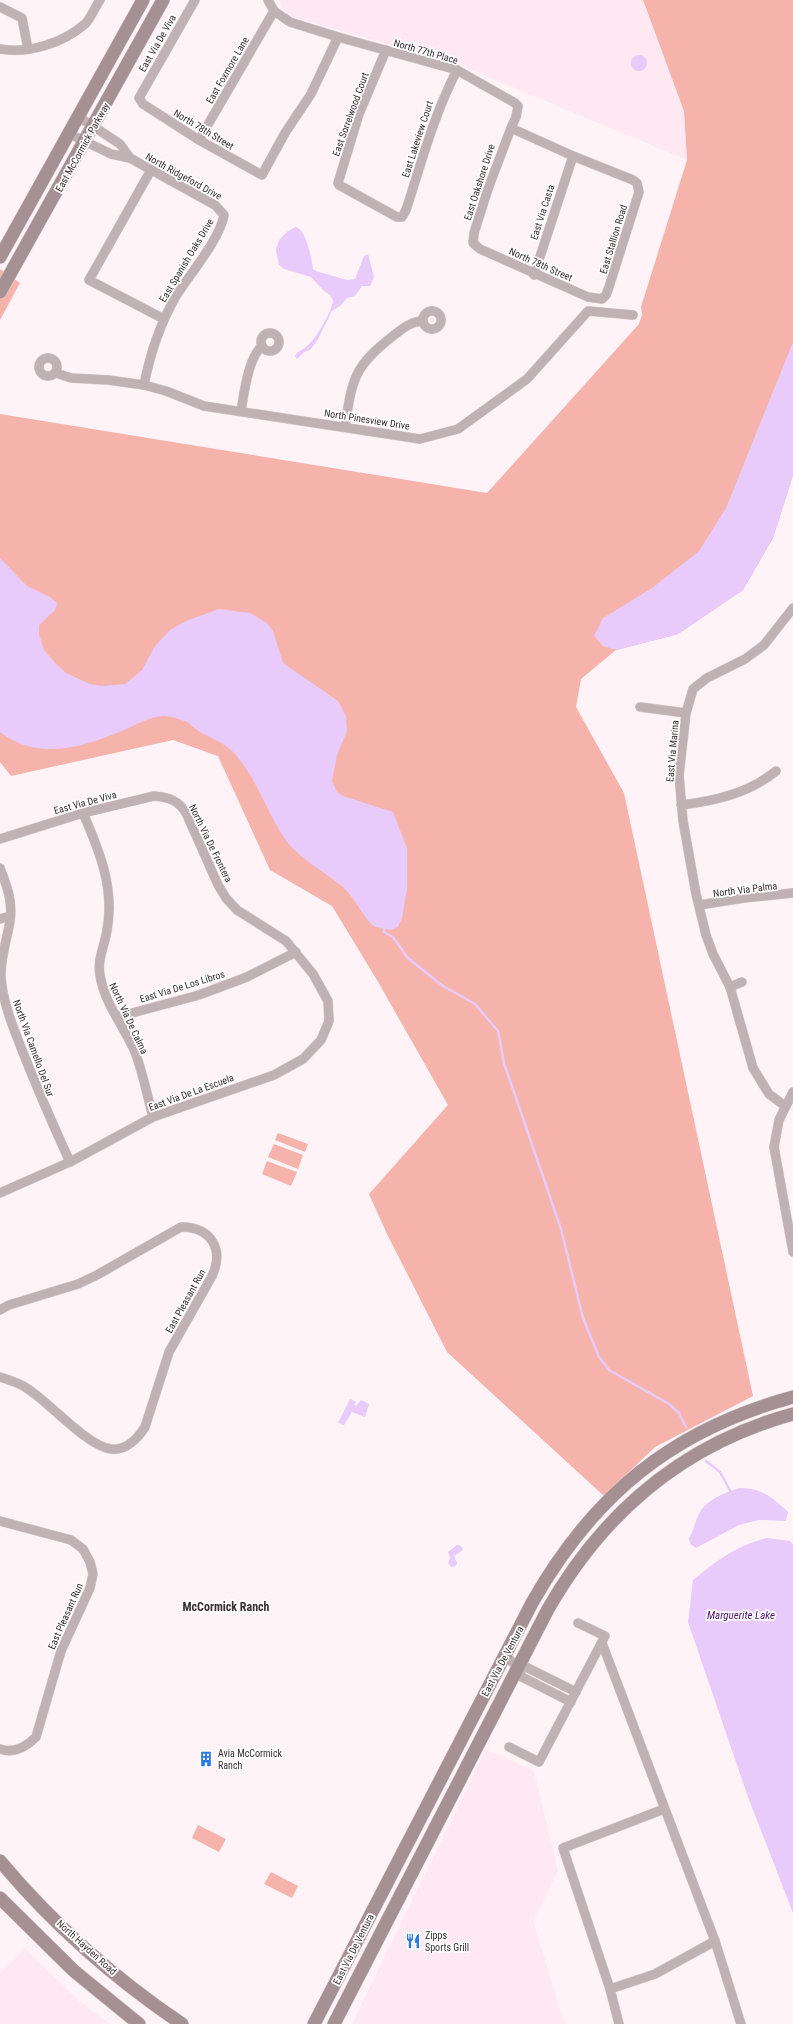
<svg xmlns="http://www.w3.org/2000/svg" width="793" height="2024" font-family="'Roboto Condensed',sans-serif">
  <rect width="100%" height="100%" fill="#fff3f8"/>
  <g fill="#fee8f2">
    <path d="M279,0h364l41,111 3,49 -230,-96 -170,-49z"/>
    <path d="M486,1749l48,22 24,100 -25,49 31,103 2,1h-214z"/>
    <path d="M25,1948l54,53 31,23h-110v-51z"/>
  </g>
  <g fill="#f5b3ab">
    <path d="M643,0h150v475l-20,63 -30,52 -65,44 -62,16 -35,29 -5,28 48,86 129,603 -98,51 -51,49 -157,-144 -60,-118 -18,-40 79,-89 -71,-125 -45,-74 -62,-36 -52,-114 -45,-16 -162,36 -11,-14v-348l487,79 152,-169 3,-9 -1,-8 46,-147 -3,-49z"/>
    <path d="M0,269l20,14 -20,37z"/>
    <path d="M278,1133l30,11 -3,8 -30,-12z"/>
    <path d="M274,1144l29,11 -5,14 -30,-12z"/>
    <path d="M267,1161l30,11 -6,14 -29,-12z"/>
    <path d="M198,1825l28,14 -7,13 -27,-14z"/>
    <path d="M271,1872l27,14 -6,12 -28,-14z"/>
  </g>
  <g fill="#e8cafb">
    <circle cx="639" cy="63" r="8"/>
    <path d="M296,227c10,2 16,32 17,42l3,2 31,9 8,-1 9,-23 4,-2 6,23 -4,9h-8l-7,10 -8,2 -7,8 -8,5 -15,30 -7,9 -6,2 -7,7 -2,-3c3,-5 7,-6 11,-9 10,-8 25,-34 27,-46l-3,-6 -7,-5 -12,-13 -27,-8 -5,-4 -3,-15 3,-10 9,-9z"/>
    <path d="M793,342v133l-20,63 -30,52 -65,44 -61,16 -14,-4 -9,-10 9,-18 49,-30 47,-37 27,-43z"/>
    <path d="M0,558l27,28 23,11 7,6 -2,7 -16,15v9l5,16 12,14 10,9 24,11 11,2 24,-2 17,-14 13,-24 15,-16 16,-9 33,-12 31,4 17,10 6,8 10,32 55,38 8,15 1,15 -10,24 -5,26 5,11 6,4 50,16 14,36v42l-5,28 -4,9 -7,3 -16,-3c-13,-10 -19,-28 -32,-40 -22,-18 -47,-29 -62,-54 -16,-26 -25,-55 -46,-79 -13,-15 -37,-19 -47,-32 -7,-2 -16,-6 -24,-6 -13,0 -28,9 -40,14 -41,17 -85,32 -124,2z"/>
    <path d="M350,1399l6,3 -2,3 2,1 5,-6 8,4 -4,13 -13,-5 -8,13 -6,-2z"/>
    <path d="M739,1488c23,0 33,9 49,24l-2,9 -27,-1 -20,5 -43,23 -6,-4 -1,-6c6,-9 6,-18 11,-26 6,-12 27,-20 39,-24z"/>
    <path d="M767,1538l23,3 3,3v369l-45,-116 -60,-175 5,-42c23,-19 44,-35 74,-42z"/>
    <path d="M457,1545l4,1 2,4 -9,6 3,7 -1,3 -5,1 -3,-4 2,-5 -2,-6z"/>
  </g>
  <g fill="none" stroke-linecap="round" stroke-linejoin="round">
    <g stroke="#e8cafb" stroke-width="2.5">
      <path d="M384,928v4l9,5 15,21 35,28 32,18 23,27 6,32 57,166 22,89 16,39 10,13 60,34 10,9 7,14"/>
      <path d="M706,1461l14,11 12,22"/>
    </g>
    <g stroke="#dbcfd4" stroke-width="10">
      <g id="street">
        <path d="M195,0l-56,98 4,6 56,36 63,35 23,-42 26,-39 27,-57"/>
        <path d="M268,0l6,11 16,11 48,15 119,33 58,33 3,3 -2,11 -5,11 62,28 60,24 4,3 2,9 -30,95 -3,8 -4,4 -14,-2 -108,-48 -7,-6 1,-10 14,-44 23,-61"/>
        <path d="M0,7l22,11 6,31"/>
        <path d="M0,49c29,5 63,-6 85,-25 6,-6 10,-17 15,-24"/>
        <path d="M386,50l-27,64 -21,69 1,2 58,32h5l4,-7c16,-49 27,-93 51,-140"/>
        <path d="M79,117l41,27 10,14 85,47 9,10c-4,24 -34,59 -48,81 -16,28 -26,58 -32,89"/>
        <path d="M70,134l41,20 19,4"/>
        <path d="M199,140l75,-129"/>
        <path d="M151,170l-62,110 75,39"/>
        <path d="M534,275l39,-119"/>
        <circle cx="432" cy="320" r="9"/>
        <circle cx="270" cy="342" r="9"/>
        <circle cx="48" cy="367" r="9"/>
        <path d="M56,373l15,5 37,2 36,5 22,6 38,15 216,33 38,-10 69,-50 61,-68 45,4"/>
        <path d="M241,411c3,-17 7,-53 21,-65"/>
        <path d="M345,427c7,-48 9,-61 48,-91 9,-7 18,-15 30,-15"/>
        <path d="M640,707l46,6"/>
        <path d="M681,805c34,-4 68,-12 95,-34"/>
        <path d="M83,813c16,37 32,75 24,117 -2,15 -10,29 -7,45 4,28 24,51 35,77 8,21 12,43 18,65"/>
        <path d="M0,839l83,-26 71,-17c15,1 26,5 33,19l31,70 8,13 11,12 49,31 27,33 15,27 1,20 -8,19 -18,19 -29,16 -121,42 -83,45 -70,31"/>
        <path d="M0,868c7,18 13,34 10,53 -3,19 -10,37 -9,57 2,25 12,49 21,72 15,38 31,75 48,112"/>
        <path d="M699,905l45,-7 49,-5"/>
        <path d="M0,919l10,-3"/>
        <path d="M730,987l12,-5"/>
        <path d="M117,1017l82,-22 48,-18 49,-25"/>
        <path d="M793,1092l-14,28 -5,27 19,105"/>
        <path d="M785,1106l-16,-12 -16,-26 -23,-81 -17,-33 -7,-19 -10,-41 -13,-73 -4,-46 7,-62 7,-24 14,-11 38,-19 19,-14 29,-37"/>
        <path d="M0,1310l9,-5 69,-21 19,-9 84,-48c31,0 43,23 31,49l-43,76 -24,75c-7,11 -19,24 -34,22 -24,-3 -61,-46 -83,-60 -8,-6 -19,-9 -28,-12"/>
        <path d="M0,1521l71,19 12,9 7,13 3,12 -3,14 -29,63 -25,86c-10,10 -22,17 -36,12"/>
        <path d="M602,1643l113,298 -60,33 -45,15"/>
        <path d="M505,1655l13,13 4,9 49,25"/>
        <path d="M518,1668l8,-1 50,25"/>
        <path d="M509,1747l30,15 66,-126 -27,-13"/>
        <path d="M715,1941l26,83"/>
        <path d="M619,2024l-9,-35 -47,-141 101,-39"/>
      </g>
    </g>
    <g stroke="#dbcfd4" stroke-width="14">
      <g id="secondary">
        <path d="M0,257l143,-257"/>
        <path d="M0,292l163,-292"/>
        <path d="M0,1861c52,62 115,118 182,163"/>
        <path d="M0,1898l74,73 65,53"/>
        <path d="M314,2024l218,-421c61,-108 140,-173 261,-206"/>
        <path d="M334,2024l213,-413c56,-99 136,-167 246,-197"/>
      </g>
    </g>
    <use href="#street" stroke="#c0b2b4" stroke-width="9"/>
    <use href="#secondary" stroke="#a59194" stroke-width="13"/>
  </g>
  <defs>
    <g id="building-bare" transform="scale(1.2)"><path d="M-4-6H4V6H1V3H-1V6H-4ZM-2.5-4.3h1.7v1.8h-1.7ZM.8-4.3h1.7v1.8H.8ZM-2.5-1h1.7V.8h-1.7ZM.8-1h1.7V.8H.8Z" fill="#287be6" stroke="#fff" stroke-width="2.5" paint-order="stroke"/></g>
    <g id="restaurant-bare" transform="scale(1.2)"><path d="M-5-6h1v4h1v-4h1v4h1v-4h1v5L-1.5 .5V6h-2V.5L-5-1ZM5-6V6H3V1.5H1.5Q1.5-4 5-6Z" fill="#287be6" stroke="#fff" stroke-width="2.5" paint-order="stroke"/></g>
  </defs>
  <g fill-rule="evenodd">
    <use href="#building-bare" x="206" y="1759"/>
    <use href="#restaurant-bare" x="413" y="1941"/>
  </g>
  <g text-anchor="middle" stroke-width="3.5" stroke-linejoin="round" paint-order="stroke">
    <g font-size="10" fill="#382d32" stroke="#fff">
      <text transform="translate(157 43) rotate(-60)" y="4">East Via De Viva</text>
      <text transform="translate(426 51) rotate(16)" y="4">North 77th Place</text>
      <text transform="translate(227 70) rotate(-60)" y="4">East Foxmore Lane</text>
      <text transform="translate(350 114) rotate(-70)" y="4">East Sorrelwood Court</text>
      <text transform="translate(204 129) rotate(31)" y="4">North 78th Street</text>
      <text transform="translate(417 139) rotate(-72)" y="4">East Lakeview Court</text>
      <text transform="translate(82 147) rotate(-61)" y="4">East McCormick Parkway</text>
      <text transform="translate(184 176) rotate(29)" y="4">North Ridgeford Drive</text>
      <text transform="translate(479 182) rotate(-72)" y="4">East Oakshore Drive</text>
      <text transform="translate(542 212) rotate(-72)" y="4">East Via Casta</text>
      <text transform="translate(613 239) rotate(-73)" y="4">East Stallion Road</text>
      <text transform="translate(186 260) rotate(-59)" y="4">East Spanish Oaks Drive</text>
      <text transform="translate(541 264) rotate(24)" y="4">North 78th Street</text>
      <text transform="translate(367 419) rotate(9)" y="4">North Pinesview Drive</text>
      <text transform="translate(672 751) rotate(-85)" y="4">East Via Marina</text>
      <text transform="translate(85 802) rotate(-15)" y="4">East Via De Viva</text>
      <text transform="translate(211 843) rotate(64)" y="4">North Via De Frontera</text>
      <text transform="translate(745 889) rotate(-7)" y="4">North Via Palma</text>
      <text transform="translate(182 986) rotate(-17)" y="4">East Via De Los Libros</text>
      <text transform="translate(129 1018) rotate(65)" y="4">North Via De Calma</text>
      <text transform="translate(34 1048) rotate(70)" y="4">North Via Camello Del Sur</text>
      <text transform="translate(191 1092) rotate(-20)" y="4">East Via De La Escuela</text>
      <text transform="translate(185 1301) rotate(-61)" y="4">East Pleasant Run</text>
      <text transform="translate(65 1616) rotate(-66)" y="4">East Pleasant Run</text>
      <text transform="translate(502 1661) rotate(-62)" y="4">East Via De Ventura</text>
      <text transform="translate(87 1947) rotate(42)" y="4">North Hayden Road</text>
      <text transform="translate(353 1949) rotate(-63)" y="4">East Via De Ventura</text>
    </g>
    <g font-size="10" fill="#382d32" stroke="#fff" text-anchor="start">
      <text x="218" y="1757">Avia McCormick<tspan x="218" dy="12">Ranch</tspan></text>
      <text x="425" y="1939">Zipps<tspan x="425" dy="12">Sports Grill</tspan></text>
    </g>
    <g font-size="11" font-style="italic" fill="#52116e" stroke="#fff">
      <text x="741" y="1619">Marguerite Lake</text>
    </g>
    <g font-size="12" font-weight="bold" fill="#382d32" stroke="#fff">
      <text x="226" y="1611">McCormick Ranch</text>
    </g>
  </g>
</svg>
